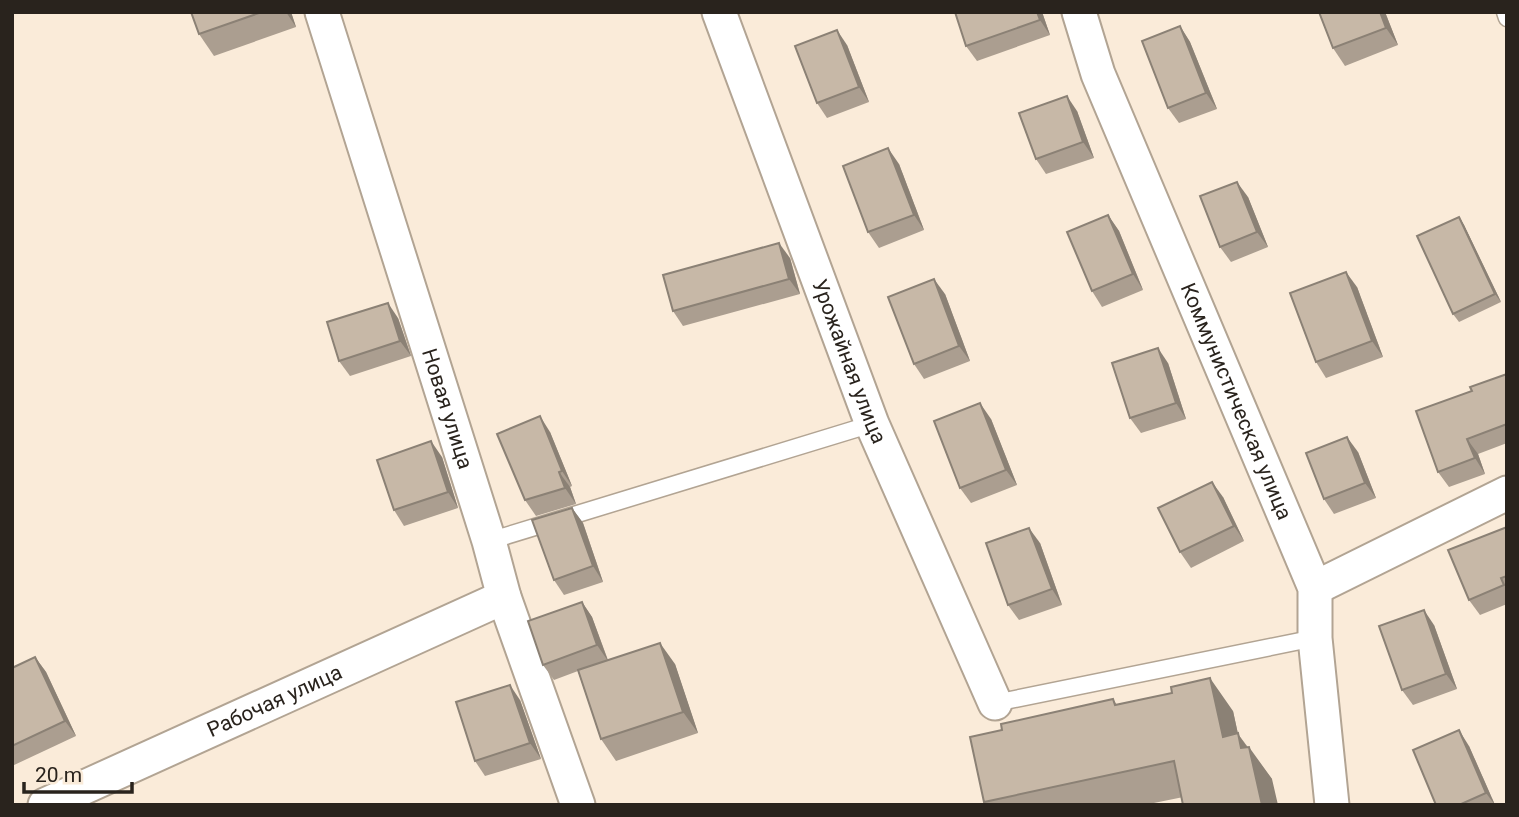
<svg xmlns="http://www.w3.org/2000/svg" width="1519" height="817" font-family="Roboto,sans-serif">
  <rect width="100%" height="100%" fill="#faebd9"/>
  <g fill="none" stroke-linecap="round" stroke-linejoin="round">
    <g stroke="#b2a493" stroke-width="19">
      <g id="service">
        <path d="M1505,12l2,6"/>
        <path d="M489,541l383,-117"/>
        <path d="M995,703l320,-65"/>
      </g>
    </g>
    <g stroke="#b2a493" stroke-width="37">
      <g id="minor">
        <path id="s1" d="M322,12l167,529 15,56 74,208"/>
        <path id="s2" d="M719,12l153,412 123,279"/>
        <path id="s3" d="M1079,12l19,62 217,514v50l17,167"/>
        <path d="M1315,588l192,-95"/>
        <path id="s4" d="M45,805l459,-208"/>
      </g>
    </g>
    <use href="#service" stroke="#fff" stroke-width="16"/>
    <use href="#minor" stroke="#fff" stroke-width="33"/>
  </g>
  <g fill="#ab9e90">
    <path d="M191,12h100l5,15 -82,29 -15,-22z"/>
    <path d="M1042,12l8,23 -73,26 -11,-15z"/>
    <path d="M1319,12h66l13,33 -53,21 -12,-18z"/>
    <path d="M1180,26l10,16 27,67 -38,14 -11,-15z"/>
    <path d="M847,45l22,57 -42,16 -10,-15z"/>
    <path d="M1077,111l17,47 -48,16 -10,-15z"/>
    <path d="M899,164l25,66 -45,18 -11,-16z"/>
    <path d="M1248,197l20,50 -37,15 -11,-15z"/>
    <path d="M1108,215l11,16 24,59 -41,17 -10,-16z"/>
    <path d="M1459,217l5,8 37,77 -42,20 -6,-8z"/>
    <path d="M790,258l10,36 -117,32 -10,-15z"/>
    <path d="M1357,287l26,70 -57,21 -10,-16z"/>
    <path d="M945,294l25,67 -46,18 -10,-15z"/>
    <path d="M398,318l13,38 -61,20 -11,-15z"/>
    <path d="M1168,363l18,56 -45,14 -11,-15z"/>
    <path d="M1507,374v69l-29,11 7,20 -36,13 -11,-15 34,-81z"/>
    <path d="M991,419l26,66 -46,18 -11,-15z"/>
    <path d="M550,432l22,54 -2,1 6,17 -40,12 -11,-16z"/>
    <path d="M1358,452l18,46 -42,16 -10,-15z"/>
    <path d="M442,457l16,51 -54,18 -10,-16z"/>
    <path d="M1223,497l21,44 -53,27 -11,-16z"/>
    <path d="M572,508l11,15 20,59 -39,13 -10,-15z"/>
    <path d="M1507,527v77l-27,11 -11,-15z"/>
    <path d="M1040,543l22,62 -43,15 -11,-15z"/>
    <path d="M582,602l10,15 16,43 67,4 23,69 -82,28 -15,-22 -23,-68 -24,9 -11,-15z"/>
    <path d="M1434,625l23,64 -44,16 -11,-15z"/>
    <path d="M35,657l11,15 30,64 -64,30v-98z"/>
    <path d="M1113,699l4,6 116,6 5,23 34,45 -128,26h-158l-2,-3 18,-72z"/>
    <path d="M520,700l21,59 -56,17 -10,-15z"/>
    <path d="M1469,746l26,59h-59z"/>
  </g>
  <g fill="#8b8175">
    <path d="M286,12h5l5,15z"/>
    <path d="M1037,12h5l8,23 -10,-15z"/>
    <path d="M1380,12h5l13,33 -12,-17z"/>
    <path d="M1180,26l10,16 27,67 -11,-16z"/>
    <path d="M837,30l10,15 22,57 -10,-15z"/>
    <path d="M1067,96l10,15 17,47 -11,-16z"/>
    <path d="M888,148l11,16 25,66 -10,-15z"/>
    <path d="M1237,182l11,15 20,50 -11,-15z"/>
    <path d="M1108,215l11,16 24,59 -10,-16z"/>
    <path d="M1459,217l5,8 37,77 -6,-8z"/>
    <path d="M779,243l11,15 10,36 -11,-15z"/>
    <path d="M1346,272l11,15 26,70 -11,-16z"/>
    <path d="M934,279l11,15 25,67 -11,-15z"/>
    <path d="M388,303l10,15 13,38 -11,-15z"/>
    <path d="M1158,348l10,15 18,56 -10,-16z"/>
    <path d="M980,403l11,16 26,66 -11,-15z"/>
    <path d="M540,416l10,16 22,54 -10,-15z"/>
    <path d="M1347,437l11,15 18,46 -11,-15z"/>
    <path d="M1467,439l11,15 7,20 -10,-16z"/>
    <path d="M431,441l11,16 16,51 -10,-16z"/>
    <path d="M559,472l11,15 6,17 -11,-16z"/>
    <path d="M1212,482l11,15 21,44 -10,-15z"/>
    <path d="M572,508l11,15 20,59 -10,-16z"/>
    <path d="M1029,528l11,15 22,62 -10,-16z"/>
    <path d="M582,602l10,15 16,44 -11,-16z"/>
    <path d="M1424,610l10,15 23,64 -11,-15z"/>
    <path d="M660,643l15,21 23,69 -15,-21z"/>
    <path d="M35,657l11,15 30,64 -11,-15z"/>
    <path d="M1210,678l23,33 5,23 12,17 -1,-4 23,32 6,26h-16l-39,-68z"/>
    <path d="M510,685l10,15 21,59 -11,-16z"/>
    <path d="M1459,730l10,16 26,59 -9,-12z"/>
  </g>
  <g fill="#c7b8a7" stroke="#8b8175" stroke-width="2">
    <path d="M191,12h71l-63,22z"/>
    <path d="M955,12h82l3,8 -74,26z"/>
    <path d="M1319,12h61l6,16 -53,20z"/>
    <path d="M1180,26l26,67 -38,15 -26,-67z"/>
    <path d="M837,30l22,57 -42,16 -22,-57z"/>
    <path d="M1067,96l16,46 -47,17 -17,-46z"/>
    <path d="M888,148l26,67 -46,17 -25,-66z"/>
    <path d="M1237,182l20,50 -37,15 -20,-51z"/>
    <path d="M1108,215l25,59 -41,17 -25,-59z"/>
    <path d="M1459,217l36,77 -42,20 -36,-78z"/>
    <path d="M779,243l10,36 -116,32 -10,-36z"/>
    <path d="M1346,272l26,69 -56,21 -26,-69z"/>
    <path d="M934,279l25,67 -45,18 -26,-67z"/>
    <path d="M388,303l12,38 -61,20 -12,-39z"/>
    <path d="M1158,348l18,55 -46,15 -18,-55z"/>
    <path d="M1507,374v50l-40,15 8,19 -37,14 -22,-61 56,-20 -2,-4z"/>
    <path d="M980,403l26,67 -46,18 -26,-67z"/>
    <path d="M540,416l22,55 -3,1 6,16 -40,12 -28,-66z"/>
    <path d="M1347,437l18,46 -41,16 -18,-46z"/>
    <path d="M431,441l17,51 -54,18 -17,-50z"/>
    <path d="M1212,482l22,44 -54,26 -22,-44z"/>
    <path d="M572,508l21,58 -39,14 -22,-60z"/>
    <path d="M1507,527v49l-6,2 3,7 -35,15 -21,-50z"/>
    <path d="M1029,528l23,61 -44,16 -22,-62z"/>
    <path d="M582,602l15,43 -54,20 -15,-44z"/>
    <path d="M1424,610l22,64 -44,16 -23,-64z"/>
    <path d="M660,643l23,69 -82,27 -23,-69z"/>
    <path d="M35,657l30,64 -53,25v-78z"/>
    <path d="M1210,678l13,59 15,-4 3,15 8,-1 13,58h-79l-9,-44 -190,41 -14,-65 32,-7 -1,-6 112,-25 2,6 57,-12 -1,-6z"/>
    <path d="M510,685l20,58 -55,18 -19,-59z"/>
    <path d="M1459,730l27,63 -27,12h-23l-23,-55z"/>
  </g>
  <g text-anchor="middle" stroke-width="5" stroke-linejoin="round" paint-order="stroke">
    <g font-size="21" fill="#29231d" stroke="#faebd9">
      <text dy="7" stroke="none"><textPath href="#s2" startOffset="373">Урожайная улица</textPath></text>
      <text dy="7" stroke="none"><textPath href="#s3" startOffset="420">Коммунистическая улица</textPath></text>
      <text dy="7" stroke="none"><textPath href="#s1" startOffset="416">Новая улица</textPath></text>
      <text dy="7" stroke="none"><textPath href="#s4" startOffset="252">Рабочая улица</textPath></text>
    </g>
  </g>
  <rect width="1519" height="817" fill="none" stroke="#29231d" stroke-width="28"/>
  <path d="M24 782v10h108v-10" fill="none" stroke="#29231d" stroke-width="3.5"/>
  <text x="35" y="782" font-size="21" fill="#29231d" stroke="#faebd9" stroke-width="5" paint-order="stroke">20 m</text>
</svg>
